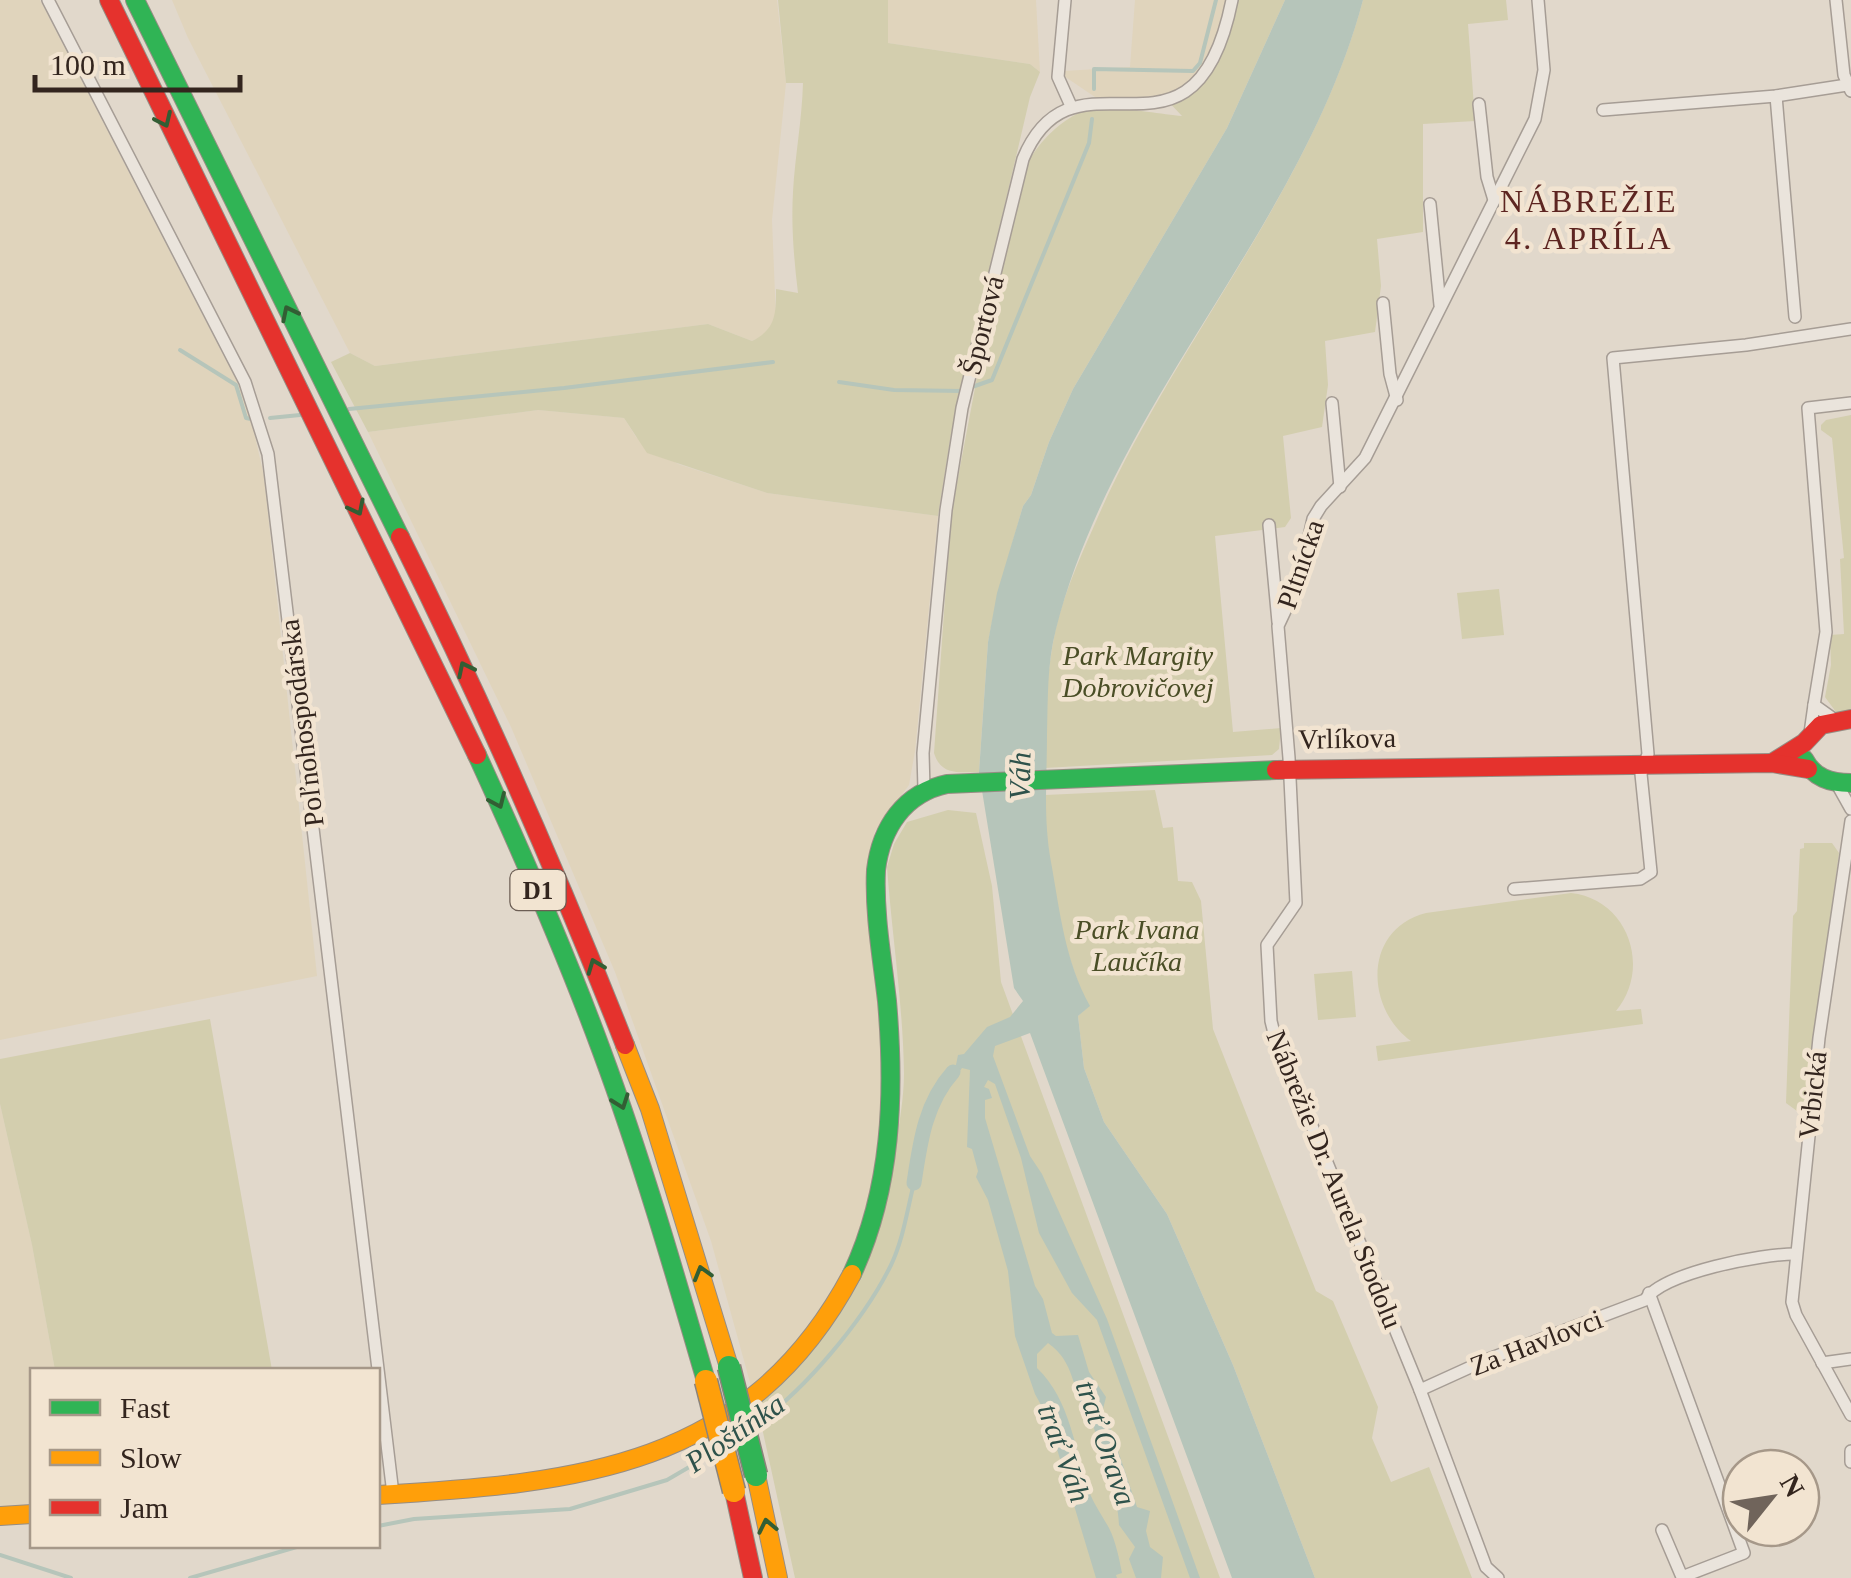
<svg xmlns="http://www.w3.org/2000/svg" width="1851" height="1578" font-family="'Times New Roman',serif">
  <rect width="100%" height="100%" fill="#e1d8cb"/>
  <g fill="#e0d4bc">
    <path d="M0,0h40l207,401 17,75 53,500 -317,64z"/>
    <path d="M172,0h605l9,83 -14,137 4,99 -10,15 -14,7 -44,-17 -333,42 -25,-13 -162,-315z"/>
    <path d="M888,0h148l4,72 -10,-8 -142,-21z"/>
    <path d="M1135,0h93l-19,60 -16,21 -28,17 -67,1 -34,-23v-5l66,-4z"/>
    <path d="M538,410l86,8 12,19 42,27 89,29 171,23 -23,235 -6,34 -34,46 -6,26 -1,32 12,134 2,72 -6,74 -25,90 -18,33 -42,59 -40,35 -40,-145 -96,-269 -104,-245 -143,-295z"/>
    <path d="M0,1104l32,141 23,125h-23v136l-32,1z"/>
  </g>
  <g fill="#d3ceae">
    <path d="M778,0h110v43l142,21 10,8 -10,25 -79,337 -13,82 -171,-23 -120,-40 -23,-35 -86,-8 -170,22 -37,-70 19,-9 25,13 333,-42 44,17c24,-12 24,-27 24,-52l22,4c-4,-33 -7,-67 -5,-101 2,-36 9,-72 10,-109h-17z"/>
    <path d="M1228,0h57l-58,128 -154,261 -24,53 -18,53 -8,11 -25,87 -10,49 -9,130c-20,0 -38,4 -45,-19l17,-238 27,-143 48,-205c10,-22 32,-45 55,-55 21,-9 76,2 101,4l-17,-18c41,-17 51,-59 63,-98z"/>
    <path d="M1363,0h143l2,20 -40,4 7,97 -52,3v108l-46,7 4,47 -6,46 -50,9 3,44 -6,42 -39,9 8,82 -6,9 -70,9 18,196 48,-4 -2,21 -7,6 -227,13c-1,-44 1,-92 10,-136 8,-36 24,-72 39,-106 78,-182 217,-333 269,-526z"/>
    <path d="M1851,415v296l-15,1 -11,-15 6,-32 -1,-30 14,-1 -4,-75 4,-1 -12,-120 -11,-8v-5l5,-5z"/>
    <path d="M1499,589l5,46 -42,4 -5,-46z"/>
    <path d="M1155,790l8,38 10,-1 5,54 14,1 9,19 12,128 103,262 17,10 45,106 -6,31 19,44 38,-15 43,111h-157l-82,-213 -66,-151 -63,-92 -20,-54 -6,-52 11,-10c-28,-53 -45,-150 -44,-211z"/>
    <path d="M948,810l28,3 16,73 9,96 219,596h-425l-38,-173c83,-68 123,-150 138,-255 4,-25 9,-52 9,-77 -1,-68 -12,-138 -17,-206l7,-23 13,-22z"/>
    <path d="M1804,843h28l7,10 -33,250 -9,8 -11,-8 7,-187 4,-5 3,-62 4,-1z"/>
    <path d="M1571,893c57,6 81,75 45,118l25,-2 2,15 -265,37 -2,-15 35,-5c-46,-33 -48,-112 15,-128z"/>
    <path d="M1352,971l4,46 -38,3 -4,-46z"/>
    <path d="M210,1019l62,351h-217l-23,-125 -32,-141v-45z"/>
  </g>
  <path fill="#b6c5ba" d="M1285,0h78c-61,229 -249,401 -307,629 -9,35 -8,69 -9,105 0,44 -4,84 4,128 9,50 14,99 39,144l-12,10 6,52 20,54 63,92 66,151 82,213h-83l-202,-545 -35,13 -2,10 37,100 12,18 65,145 93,259h-10l-93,-258 -25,-27 -33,-60 -18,-75 -26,-74 -7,-4 -4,7 5,2 3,9 -7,2v18l50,168 8,13 9,34 4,3 22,-1 11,37 17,25 -4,16 4,2 31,92 13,4 -4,20 4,16 13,10 -2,21h-25l-7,-19 6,-12 -16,-22c-1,-33 -18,-70 -27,-104l2,-6h-8c-14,-26 -11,-53 -38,-72l-11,11v14c34,32 38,84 53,126 5,12 13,23 19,34 7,14 10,30 13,45l-6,2 1,3h-21l-49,-162 -12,-22 -20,-58 -7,-65 -20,-71 -12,-23 2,-6 -6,-22 -5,-2 3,-77 -8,-2 -18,26 -5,-12 7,-11 10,-6 2,-10 6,-1 23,-27 23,-10 13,-16 -9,-13 -35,-216 9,-130 9,-49 26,-87 8,-11 18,-53 24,-53 154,-261z"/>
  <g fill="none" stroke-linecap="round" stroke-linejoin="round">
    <g stroke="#b6c5ba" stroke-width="4">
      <path d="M1094,89v-20l99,2 7,-8 16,-63"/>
      <path d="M180,350l56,35 10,33 5,1"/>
      <path d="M839,382l55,8 69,1"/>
      <path d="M972,387l20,-7 97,-237 3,-24"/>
      <path d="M349,409l215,-21 209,-26"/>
      <path d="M270,418l30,-3"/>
      <path d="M752,1427c51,-34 112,-107 139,-162 12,-25 16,-54 23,-82"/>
      <path d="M378,1526l36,-7 156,-10 97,-29 48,-28"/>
      <path d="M0,1555l71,23"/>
      <path d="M190,1578l110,-32"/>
    </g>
    <path stroke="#b6c5ba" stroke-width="15" d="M914,1183c6,-40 11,-80 39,-111"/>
    <g stroke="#a69d95" stroke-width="14">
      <g id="street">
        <path d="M48,0l197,382 23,72 125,1040"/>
        <path d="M1065,0l-7,77 13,29"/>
        <path d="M1836,0l8,75 7,16"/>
        <path d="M1776,96l19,221"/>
        <path d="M1479,104l8,73 7,23"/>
        <path d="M1603,110l173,-14 71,-11"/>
        <path d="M1430,204l10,101"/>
        <path d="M1383,303l7,71 7,26"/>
        <path d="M1332,403l8,84"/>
        <path d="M1269,525l9,97"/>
        <path d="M1814,705l12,-73 -18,-224 43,-5"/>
        <path d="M1810,733l4,-28 21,15"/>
        <path d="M1837,784l14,25"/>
        <path d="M924,789l-1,-36 23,-243 16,-102 61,-249c52,-126 171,32 209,-159"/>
        <path d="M1851,821l-32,217 -27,264 4,13 55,100"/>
        <path d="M1514,889l126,-10 11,-7 -10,-98 7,-20 -35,-396 133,-13 105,-16"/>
        <path d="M1649,1293l95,260 -62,24 -20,-47"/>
        <path d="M1822,1363l29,-4"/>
        <path d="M1420,1390l66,-30 159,-60c19,-28 117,-46 150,-46"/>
        <path d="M1851,1451v11"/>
        <path d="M1498,1578l-12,-11 -66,-177 -146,-357 -3,-12 -4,-76 29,-42 -7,-145 -11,-132 21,-45 14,-62 8,-13 44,-48 170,-339 9,-49 -6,-70"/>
      </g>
    </g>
    <g stroke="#968d84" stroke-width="20">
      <g id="fast">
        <path d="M135,0l265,537"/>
        <path d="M477,755c45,98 88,196 125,297 40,108 72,219 104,329"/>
        <path d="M1804,759c10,19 26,24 47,24"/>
        <path d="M852,1274c40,-86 43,-180 35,-273 -5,-44 -13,-87 -11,-131 5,-42 28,-77 71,-86l329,-14"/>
      </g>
    </g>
    <g stroke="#968d84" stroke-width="20">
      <g id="slow">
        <path d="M625,1045l25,64 79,258"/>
        <path d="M756,1475l22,103"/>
        <path d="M378,1495c198,-12 370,-26 474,-221"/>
        <path d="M0,1516l32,-2"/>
      </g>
    </g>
    <g stroke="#968d84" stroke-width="20">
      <g id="jam">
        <path d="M109,0l368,755"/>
        <path d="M400,537c83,167 157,335 225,508"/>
        <path d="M1772,763l32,-20 17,-18 30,-6"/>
        <path d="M1276,770l496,-7 36,6"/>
        <path d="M734,1491l19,87"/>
      </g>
    </g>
    <use href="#street" stroke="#eae4dc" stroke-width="11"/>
    <use href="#fast" stroke="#30b455" stroke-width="18"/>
    <use href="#slow" stroke="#ff9f0a" stroke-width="18"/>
    <use href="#jam" stroke="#e5322d" stroke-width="18"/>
    <g stroke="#8b837b" stroke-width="25" stroke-linecap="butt">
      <path id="fast-bridge" d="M729,1367l27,108"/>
    </g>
    <g stroke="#8b837b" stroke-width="25" stroke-linecap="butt">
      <path id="slow-bridge" d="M706,1381l28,110"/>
    </g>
    <use href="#fast-bridge" stroke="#30b455" stroke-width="22"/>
    <use href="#slow-bridge" stroke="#ff9f0a" stroke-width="22"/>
  </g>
  <defs><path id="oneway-chevron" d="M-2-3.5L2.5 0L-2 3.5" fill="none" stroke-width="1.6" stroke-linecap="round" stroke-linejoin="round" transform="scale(2.5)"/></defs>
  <g stroke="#325e34">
    <use href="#oneway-chevron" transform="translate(164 120) rotate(65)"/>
    <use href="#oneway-chevron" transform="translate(289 313) rotate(-116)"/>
    <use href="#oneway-chevron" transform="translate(357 508) rotate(63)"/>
    <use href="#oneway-chevron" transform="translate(465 669) rotate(-116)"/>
    <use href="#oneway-chevron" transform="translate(498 801) rotate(66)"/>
    <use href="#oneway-chevron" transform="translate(595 966) rotate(-111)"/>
    <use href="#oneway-chevron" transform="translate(621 1102) rotate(70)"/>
    <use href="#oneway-chevron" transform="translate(702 1273) rotate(-106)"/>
    <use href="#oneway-chevron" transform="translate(767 1526) rotate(-102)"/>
  </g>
  <g text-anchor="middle" stroke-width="9" stroke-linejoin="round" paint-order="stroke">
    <rect fill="#f2e4d1" stroke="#6c5e54" stroke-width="2.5" x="510.5" y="870" width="55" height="40" rx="8"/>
    <g font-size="25" font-weight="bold" fill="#33251e">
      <text x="538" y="899">D1</text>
    </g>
    <g font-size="28" fill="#33251e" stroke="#f2e4d1">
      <text transform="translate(982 325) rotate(-76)" y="10">Športová</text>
      <text transform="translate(1300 564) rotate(-71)" y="10">Pltnícka</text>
      <text transform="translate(301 723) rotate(-97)" y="10">Poľnohospodárska</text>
      <text transform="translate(1347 738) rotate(-1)" y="10">Vrlíkova</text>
      <text transform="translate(1812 1095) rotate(-84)" y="10">Vrbická</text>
      <text transform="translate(1335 1179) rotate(68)" y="10">Nábrežie Dr. Aurela Stodolu</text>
      <text transform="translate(1536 1342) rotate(-21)" y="10">Za Havlovci</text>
    </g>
    <g font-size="28" font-style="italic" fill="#4a4e26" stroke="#f2e4d1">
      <text x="1138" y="665">Park Margity<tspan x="1138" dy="32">Dobrovičovej</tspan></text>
      <text x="1137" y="939">Park Ivana<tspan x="1137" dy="32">Laučíka</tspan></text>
    </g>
    <g font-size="30" font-style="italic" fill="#2e524b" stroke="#f2e4d1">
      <text transform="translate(1020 776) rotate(-89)" y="10">Váh</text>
      <text transform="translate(735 1433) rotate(-35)" y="10">Ploštínka</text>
      <text transform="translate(1106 1443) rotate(71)" y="10">trať Orava</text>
      <text transform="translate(1064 1453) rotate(70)" y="10">trať Váh</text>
    </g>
    <g font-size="32" letter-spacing="2.5" fill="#5d2521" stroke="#f2e4d1">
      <text x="1589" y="212">NÁBREŽIE<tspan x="1589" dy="37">4. APRÍLA</tspan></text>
    </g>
  </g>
  <rect x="30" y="1368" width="350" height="180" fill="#f2e4d1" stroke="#a69889" stroke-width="2.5"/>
  <rect x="50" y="1400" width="50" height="15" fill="#30b455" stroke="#a69889" stroke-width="2.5"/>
  <text x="120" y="1418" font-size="30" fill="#33251e">Fast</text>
  <rect x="50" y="1450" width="50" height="15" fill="#ff9f0a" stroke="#a69889" stroke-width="2.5"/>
  <text x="120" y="1468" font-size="30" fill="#33251e">Slow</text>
  <rect x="50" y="1500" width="50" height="15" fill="#e5322d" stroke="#a69889" stroke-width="2.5"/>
  <text x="120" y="1518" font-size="30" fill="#33251e">Jam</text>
  <g transform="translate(1771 1498) rotate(60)"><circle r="48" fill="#f2e4d1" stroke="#a69889" stroke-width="2.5"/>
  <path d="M0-8L18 38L0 25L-18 38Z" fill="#70645b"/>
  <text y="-15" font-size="28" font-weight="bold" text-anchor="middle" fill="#33251e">N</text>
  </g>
  <path d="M35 75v15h205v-15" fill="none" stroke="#33251e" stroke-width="5"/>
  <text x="50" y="75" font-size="30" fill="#33251e" stroke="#f2e4d1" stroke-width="8" paint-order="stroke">100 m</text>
</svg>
